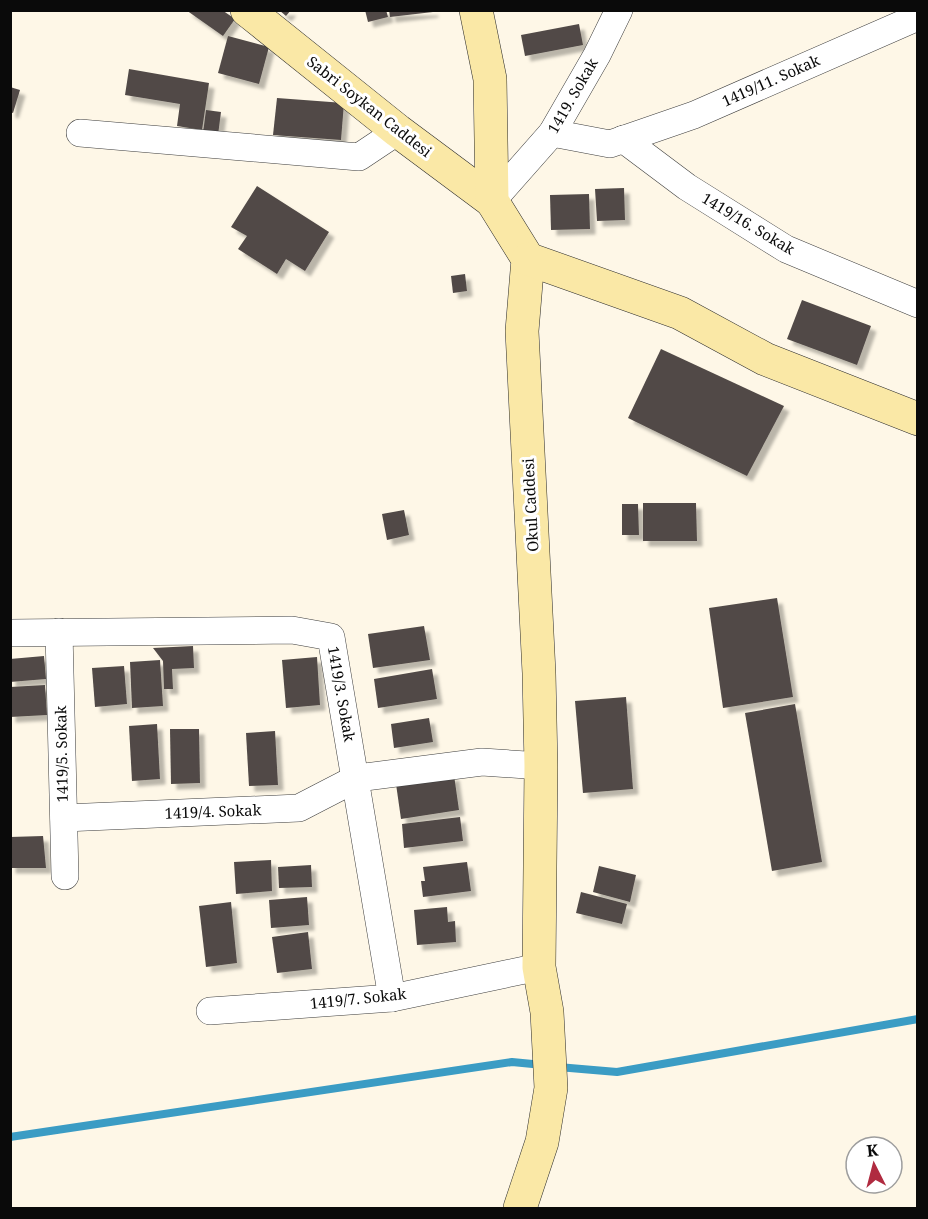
<svg xmlns="http://www.w3.org/2000/svg" width="928" height="1219" font-family="'Noto Serif',serif">
  <defs>
    <filter id="shadow"><feDropShadow dx="5.5" dy="5.5" stdDeviation="1.5" flood-color="#0004"/></filter>
  </defs>
  <rect width="100%" height="100%" fill="#fef7e7"/>
  <g fill="none" stroke-linecap="round" stroke-linejoin="round">
    <g stroke="#3b9cc4" stroke-width="8">
      <path d="M558,1067l59,5 301,-53"/>
      <path d="M10,1137l502,-75 31,3"/>
    </g>
  </g>
  <g fill="#514a47" filter="url(#shadow)">
    <path d="M186,10h36l13,9 -12,17z"/>
    <path d="M279,10h12l-5,6z"/>
    <path d="M365,10h21l2,7 -20,5z"/>
    <path d="M389,10h44v2l-43,5z"/>
    <path d="M579,24l4,21 -58,11 -4,-21z"/>
    <path d="M228,36l41,11 -10,37 -41,-11z"/>
    <path d="M129,69l80,14 -7,47 -25,-4 3,-22 -55,-9z"/>
    <path d="M10,87l10,3 -7,23 -3,-1z"/>
    <path d="M277,98l67,5 -3,37 -68,-5z"/>
    <path d="M206,110l15,2 -3,23 -15,-2z"/>
    <path d="M257,186l72,46 -24,39 -19,-12 -9,15 -39,-25 9,-13 -16,-9z"/>
    <path d="M624,188l1,32 -28,1 -2,-32z"/>
    <path d="M589,194l1,35 -39,1 -1,-35z"/>
    <path d="M465,274l2,17 -14,2 -2,-17z"/>
    <path d="M802,300l69,26 -14,39 -70,-26z"/>
    <path d="M661,349l123,57 -37,70 -119,-58z"/>
    <path d="M643,503h53l1,38h-54z"/>
    <path d="M622,504h16l1,31h-17z"/>
    <path d="M404,510l5,25 -22,5 -5,-26z"/>
    <path d="M777,598l16,99 -70,11 -14,-100z"/>
    <path d="M424,626l6,34 -57,8 -5,-34z"/>
    <path d="M193,646l1,22 -22,1 1,20h-9l-1,-28 -10,-13z"/>
    <path d="M44,656l2,23 -36,3v-23z"/>
    <path d="M317,657l3,48 -34,3 -4,-48z"/>
    <path d="M160,660l3,46 -31,2 -2,-46z"/>
    <path d="M124,666l3,38 -32,3 -3,-39z"/>
    <path d="M432,669l5,30 -59,9 -4,-29z"/>
    <path d="M45,685l2,30 -37,2v-30z"/>
    <path d="M626,697l7,92 -50,4 -8,-92z"/>
    <path d="M795,704l27,158 -50,9 -27,-158z"/>
    <path d="M429,718l4,24 -39,6 -3,-24z"/>
    <path d="M157,724l3,55 -28,2 -3,-55z"/>
    <path d="M170,729h29l1,54 -29,1z"/>
    <path d="M275,731l3,54 -29,1 -3,-53z"/>
    <path d="M454,775l5,35 -58,9 -5,-35z"/>
    <path d="M460,817l3,24 -59,7 -2,-24z"/>
    <path d="M43,836l3,32h-36v-31z"/>
    <path d="M271,860l1,31 -36,3 -2,-32z"/>
    <path d="M467,862l4,29 -48,6 -2,-16h4l-2,-14z"/>
    <path d="M311,865l1,22 -33,1 -1,-21z"/>
    <path d="M599,866l37,9 -6,27 -37,-10z"/>
    <path d="M581,892l46,12 -5,20 -46,-11z"/>
    <path d="M307,897l2,28 -38,3 -2,-28z"/>
    <path d="M231,902l6,61 -31,4 -7,-61z"/>
    <path d="M447,907l1,15 7,-1 1,21 -39,3 -3,-35z"/>
    <path d="M308,932l4,37 -35,4 -5,-36z"/>
  </g>
  <g fill="none" stroke-linecap="round" stroke-linejoin="round">
    <g stroke="#3d3d3d" stroke-width="28">
      <g id="street">
        <path d="M80,133l279,24 39,-26"/>
        <path d="M552,133l58,11 84,-29 224,-98"/>
        <path d="M623,139l64,48 99,62 132,55"/>
        <path d="M492,201l60,-68 45,-78 22,-45"/>
        <path d="M59,632l6,244"/>
        <path d="M10,633l282,-3 39,7 61,361"/>
        <path d="M64,818l235,-10 58,-30 125,-16 59,4"/>
        <path d="M210,1011l182,-13 147,-31"/>
      </g>
    </g>
    <g stroke="#2c2c2c" stroke-width="34">
      <g id="secondary">
        <path d="M247,10l151,121 94,70"/>
        <path d="M476,10l14,69 2,122 36,58 -6,72 17,342 2,93 -2,201 8,45 4,76 -9,54 -22,66"/>
        <path d="M528,259l152,54 85,46 153,60"/>
      </g>
    </g>
    <use href="#street" stroke="#fff" stroke-width="27"/>
    <use href="#secondary" stroke="#fae8a6" stroke-width="33"/>
  </g>
  <g text-anchor="middle" stroke-width="6" stroke-linejoin="round" paint-order="stroke">
    <g font-size="15" fill="#0a0a0a" stroke="#fff">
      <text transform="translate(771 81) rotate(-24)" y="5">1419/11. Sokak</text>
      <text transform="translate(573 96) rotate(-60)" y="5">1419. Sokak</text>
      <text transform="translate(369 107) rotate(38)" y="5">Sabri Soykan Caddesi</text>
      <text transform="translate(748 224) rotate(31)" y="5">1419/16. Sokak</text>
      <text transform="translate(531 505) rotate(-93)" y="5">Okul Caddesi</text>
      <text transform="translate(341 694) rotate(80)" y="5">1419/3. Sokak</text>
      <text transform="translate(62 754) rotate(-91)" y="5">1419/5. Sokak</text>
      <text transform="translate(213 812) rotate(-2)" y="5">1419/4. Sokak</text>
      <text transform="translate(358 999) rotate(-6)" y="5">1419/7. Sokak</text>
    </g>
  </g>
  <rect width="928" height="1219" fill="none" stroke="#0a0a0a" stroke-width="24"/>
  <g transform="translate(874 1165) rotate(354)"><circle r="28" fill="#ffffff" stroke="#9d9d9d" stroke-width="1.5"/>
  <path d="M0-4.5L10 22L0 15L-10 22Z" fill="#b02b40"/>
  <text y="-9" font-size="16" font-weight="bold" text-anchor="middle" fill="#0a0a0a">K</text>
  </g>
</svg>
